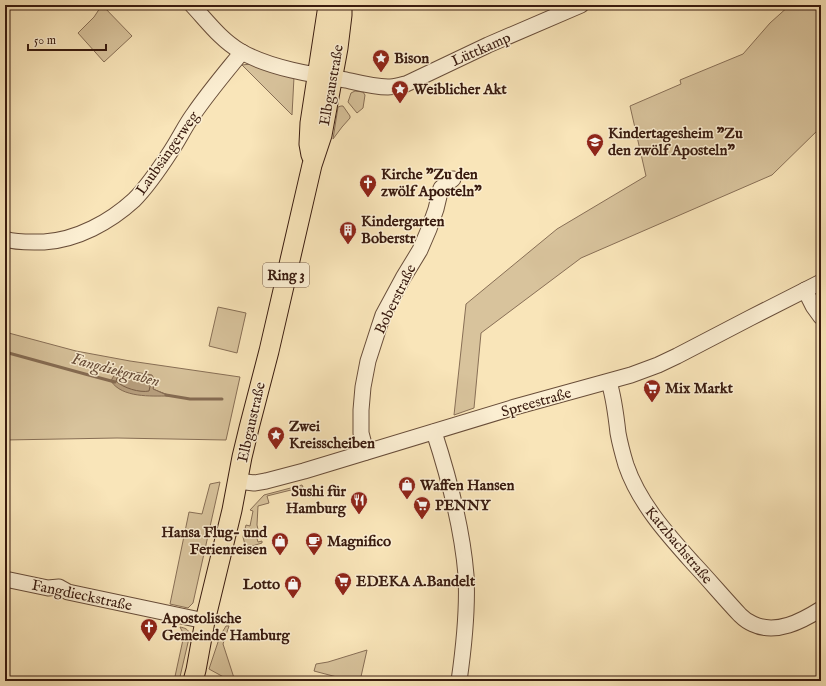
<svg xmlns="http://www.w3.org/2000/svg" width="826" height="686" font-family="'IM FELL English',serif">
  <rect width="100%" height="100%" fill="#f9e5b9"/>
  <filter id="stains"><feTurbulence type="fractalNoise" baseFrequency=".005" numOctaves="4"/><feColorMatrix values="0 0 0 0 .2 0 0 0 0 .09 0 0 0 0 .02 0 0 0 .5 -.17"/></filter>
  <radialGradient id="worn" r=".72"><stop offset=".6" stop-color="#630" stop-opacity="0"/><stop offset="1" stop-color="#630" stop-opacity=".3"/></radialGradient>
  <g fill="#d8c39c" stroke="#886f56" fill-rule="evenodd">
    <path d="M102,5l30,31 -28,26 -26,-29 16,-16z"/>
    <path d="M790,5h31v122l-49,48 -191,83 -100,75 -7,75 -20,7 12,-111 91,-75 89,-53 -16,-70 51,-22 -1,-4 63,-26 27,-31z"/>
    <path d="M251,64l43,13 -2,38 -50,-50z"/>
    <path d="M355,91l8,1 2,3 -2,13 -6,5 -9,-11 3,-9z"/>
    <path d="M341,106h2l7,10v2l-8,9 -9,12 5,-32z"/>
    <path d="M218,307l28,6 -9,40 -28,-7z"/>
    <path d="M5,332l71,19 54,10 110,16 -14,63 -109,-2 -112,2zM114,375l41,6 -2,8 15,6z"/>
    <path d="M220,482l-27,121 -5,5 -18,-4 19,-92 13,2 8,-30z"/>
    <path d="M302,485l1,2 -36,9 2,7 -11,3 -1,19 2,9 -3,1 2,7 4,-1v2l-13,4 -4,-2 -2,-8 3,-12 4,1 3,-15 -3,-1 14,-15z"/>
    <path d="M226,626h3l-6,18 12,37 -6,-1 -20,-11 11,-33z"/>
    <path d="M180,627c5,1 8,2 10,7l-11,47h-5l10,-46z"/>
    <path d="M367,650l-7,31h-8l-38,-10 2,-7 12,-2z"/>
  </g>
  <path fill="#b8a07f" stroke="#856b52" d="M129,371l23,4 3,6 -2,8 16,7c-18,0 -47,2 -58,-15 5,-11 8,-9 18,-10z"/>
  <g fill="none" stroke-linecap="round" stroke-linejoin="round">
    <path stroke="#785e47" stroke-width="1" d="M129,375l20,3 2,4 -2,9c-9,2 -26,-3 -33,-10l1,-3 4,-2z"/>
    <g stroke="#856b52" stroke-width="3">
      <path d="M5,352l80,22 30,8"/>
      <path d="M166,395l24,4h32"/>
    </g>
    <g stroke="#694e3a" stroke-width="17">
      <g id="minor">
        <path d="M192,5c15,16 29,35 48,46 29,17 73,24 106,29 13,3 28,7 42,7 6,0 12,-2 18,-3l82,-39 93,-40"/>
        <path d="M5,239c12,4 26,3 39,3 33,-2 66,-20 90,-42 14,-14 26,-32 37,-49 8,-12 14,-25 22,-36 15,-22 32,-42 49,-63"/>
        <path d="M805,290l8,16 8,11"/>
        <path d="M609,382c5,16 7,33 9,51 2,11 5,22 8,32 13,38 41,69 67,98 16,17 31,35 47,52 4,4 8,7 13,9 23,11 49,-3 68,-15"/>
        <path d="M434,432c15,46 28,94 32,143 2,36 -2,71 -7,106"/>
        <path d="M366,452l-5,-19v-23l2,-23 5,-26 11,-34 4,-12 20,-37 17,-28 9,-21 7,-20 5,-21 12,-9"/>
        <path d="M238,481l16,2 12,-2 38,-10 211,-64 116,-32 27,-10 19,-9 73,-38 71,-36"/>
        <path d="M5,579l43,9 11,-1 9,5 137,29"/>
      </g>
    </g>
    <g stroke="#391b0f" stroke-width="21">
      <g id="major">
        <path d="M311,155l-2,-11 1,-21 17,-111 2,-7"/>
        <path d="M193,681l3,-11 9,-49 27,-111 10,-53 7,-29 20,-77 43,-186 10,-30 16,-87 4,-33v-10"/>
      </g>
    </g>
    <use href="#minor" stroke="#fbeed2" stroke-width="15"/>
    <use href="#major" stroke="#f9e5b9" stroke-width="19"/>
  </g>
  <defs>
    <g id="sight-pin" transform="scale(0.9)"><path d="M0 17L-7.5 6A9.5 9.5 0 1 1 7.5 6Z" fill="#8f2418" stroke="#fbeed2"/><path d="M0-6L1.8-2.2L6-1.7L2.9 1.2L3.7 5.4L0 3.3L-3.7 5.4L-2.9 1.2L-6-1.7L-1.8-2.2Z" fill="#fff"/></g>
    <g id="school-pin" transform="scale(0.9)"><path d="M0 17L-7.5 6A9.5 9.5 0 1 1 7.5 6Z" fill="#8f2418" stroke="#fbeed2"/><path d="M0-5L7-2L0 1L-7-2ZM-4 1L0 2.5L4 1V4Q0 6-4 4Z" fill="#fff"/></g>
    <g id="church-pin" transform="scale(0.9)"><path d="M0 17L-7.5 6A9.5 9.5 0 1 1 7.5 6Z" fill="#8f2418" stroke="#fbeed2"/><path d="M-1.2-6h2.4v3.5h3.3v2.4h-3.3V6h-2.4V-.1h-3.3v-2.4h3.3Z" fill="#fff"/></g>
    <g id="building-pin" transform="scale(0.9)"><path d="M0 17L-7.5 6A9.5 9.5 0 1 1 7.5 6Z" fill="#8f2418" stroke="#fbeed2"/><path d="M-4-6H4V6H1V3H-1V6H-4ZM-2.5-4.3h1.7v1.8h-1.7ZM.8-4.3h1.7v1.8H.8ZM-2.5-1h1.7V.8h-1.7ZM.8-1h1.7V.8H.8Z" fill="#fff"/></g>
    <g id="supermarket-pin" transform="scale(0.9)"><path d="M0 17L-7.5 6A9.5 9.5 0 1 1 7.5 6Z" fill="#8f2418" stroke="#fbeed2"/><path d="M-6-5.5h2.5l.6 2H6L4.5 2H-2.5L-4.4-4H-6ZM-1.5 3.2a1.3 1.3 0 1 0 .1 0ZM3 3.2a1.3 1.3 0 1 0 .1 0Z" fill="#fff"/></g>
    <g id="shop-pin" transform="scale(0.9)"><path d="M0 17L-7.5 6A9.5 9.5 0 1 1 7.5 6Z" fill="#8f2418" stroke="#fbeed2"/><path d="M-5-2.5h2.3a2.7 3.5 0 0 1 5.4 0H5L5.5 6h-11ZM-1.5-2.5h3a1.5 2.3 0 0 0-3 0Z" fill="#fff"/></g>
    <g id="restaurant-pin" transform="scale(0.9)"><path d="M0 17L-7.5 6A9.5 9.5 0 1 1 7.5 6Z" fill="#8f2418" stroke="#fbeed2"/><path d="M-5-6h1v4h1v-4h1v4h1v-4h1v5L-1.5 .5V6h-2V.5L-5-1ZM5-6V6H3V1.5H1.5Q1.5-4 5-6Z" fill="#fff"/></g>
    <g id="cafe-pin" transform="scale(0.9)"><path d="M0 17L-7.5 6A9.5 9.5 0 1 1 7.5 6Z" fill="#8f2418" stroke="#fbeed2"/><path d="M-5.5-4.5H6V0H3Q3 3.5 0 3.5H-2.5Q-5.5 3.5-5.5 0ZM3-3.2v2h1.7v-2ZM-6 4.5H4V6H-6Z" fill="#fff"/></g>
  </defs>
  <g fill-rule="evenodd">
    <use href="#sight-pin" x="381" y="58"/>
    <use href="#sight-pin" x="400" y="89"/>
    <use href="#school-pin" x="595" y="142"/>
    <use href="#church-pin" x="368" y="183"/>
    <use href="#building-pin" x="348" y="230"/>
    <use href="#supermarket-pin" x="652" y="388"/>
    <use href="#sight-pin" x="276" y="435"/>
    <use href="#shop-pin" x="407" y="485"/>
    <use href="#restaurant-pin" x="359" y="500"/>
    <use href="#supermarket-pin" x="422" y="505"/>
    <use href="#shop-pin" x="280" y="541"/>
    <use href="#cafe-pin" x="314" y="541"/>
    <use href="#supermarket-pin" x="343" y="581"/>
    <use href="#shop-pin" x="293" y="584"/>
    <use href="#church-pin" x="149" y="627"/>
  </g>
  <g text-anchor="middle" stroke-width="3" stroke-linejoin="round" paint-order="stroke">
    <rect fill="#fbeed2" stroke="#735a4a" stroke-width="1" x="263" y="263" width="46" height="24" rx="3"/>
    <g font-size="14" font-weight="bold" fill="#391b0f">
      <text x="286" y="280">Ring 3</text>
    </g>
    <g font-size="15" fill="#391b0f" stroke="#fbeed2">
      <text transform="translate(481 49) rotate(-24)" y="5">Lüttkamp</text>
      <text transform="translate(331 85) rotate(-80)" y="5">Elbgaustraße</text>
      <text transform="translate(167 153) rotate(-55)" y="5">Laubsängerweg</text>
      <text transform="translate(395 299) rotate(-64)" y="5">Boberstraße</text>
      <text transform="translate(536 402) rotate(-16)" y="5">Spreestraße</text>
      <text transform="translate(251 422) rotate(-77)" y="5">Elbgaustraße</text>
      <text transform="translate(679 545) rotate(50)" y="5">Katzbachstraße</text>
      <text transform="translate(82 595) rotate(12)" y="5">Fangdieckstraße</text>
    </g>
    <g font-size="15" font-weight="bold" fill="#391b0f" stroke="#fbeed2" text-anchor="start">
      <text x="394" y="63">Bison</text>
      <text x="413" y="94">Weiblicher Akt</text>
      <text x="608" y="138">Kindertagesheim "Zu<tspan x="608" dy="17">den zwölf Aposteln"</tspan></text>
      <text x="381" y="179">Kirche "Zu den<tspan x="381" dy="17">zwölf Aposteln"</tspan></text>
      <text x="361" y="226">Kindergarten<tspan x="361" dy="17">Boberstr</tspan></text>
      <text x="665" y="393">Mix Markt</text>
      <text x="289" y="431">Zwei<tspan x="289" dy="17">Kreisscheiben</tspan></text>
      <text x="420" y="490">Waffen Hansen</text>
      <text x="346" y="496" text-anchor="end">Sushi für<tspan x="346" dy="17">Hamburg</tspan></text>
      <text x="435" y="510">PENNY</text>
      <text x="267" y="537" text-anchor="end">Hansa Flug- und<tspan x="267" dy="17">Ferienreisen</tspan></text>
      <text x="327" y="546">Magnifico</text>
      <text x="356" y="586">EDEKA A.Bandelt</text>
      <text x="280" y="589" text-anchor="end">Lotto</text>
      <text x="162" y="623">Apostolische<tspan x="162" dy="17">Gemeinde Hamburg</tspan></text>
    </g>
    <g font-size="16" font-style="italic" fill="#654a36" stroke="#fbeed2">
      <text transform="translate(116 369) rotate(15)" y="6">Fangdiekgraben</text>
    </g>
  </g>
  <rect width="826" height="686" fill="none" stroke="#f9e5b9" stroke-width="20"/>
  <rect x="6" y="6" width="814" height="674" fill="none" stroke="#391b0f" stroke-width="2"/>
  <rect x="10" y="10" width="806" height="666" fill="none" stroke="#391b0f"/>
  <path d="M28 44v6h78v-6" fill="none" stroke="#391b0f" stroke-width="2"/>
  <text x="34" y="44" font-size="12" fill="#391b0f" stroke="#fbeed2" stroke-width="3" paint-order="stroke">50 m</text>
  <rect width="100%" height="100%" filter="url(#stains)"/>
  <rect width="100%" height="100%" fill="url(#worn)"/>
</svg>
